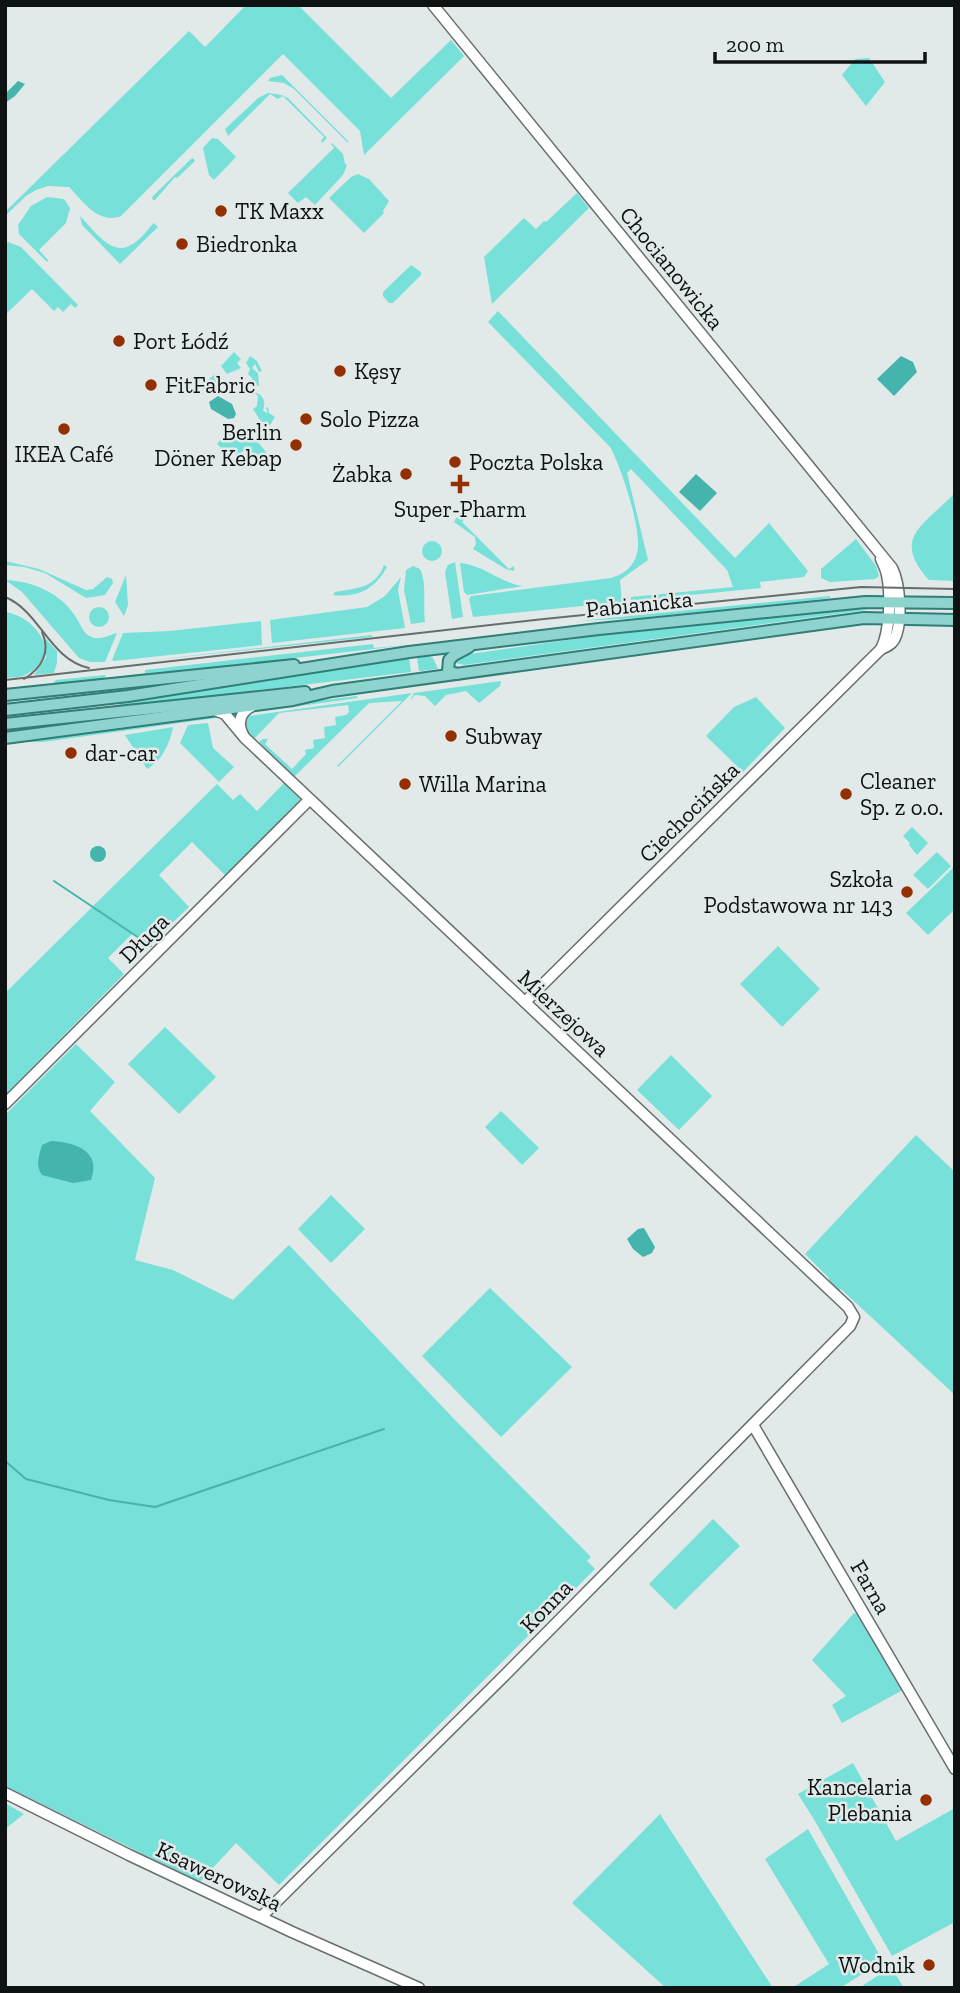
<svg xmlns="http://www.w3.org/2000/svg" width="960" height="1993" font-family="'Zilla Slab',serif">
  <rect width="100%" height="100%" fill="#e2eae9"/>
  <g fill="#77e0d8">
    <path d="M246,5h52l93,93 60,-58 13,16 -100,99 -4,-24 -77,-77 -162,162c-23,9 -38,-15 -52,-29l-21,-1 -12,4 -10,6 -21,20v-4l184,-181 16,16z"/>
    <path d="M869,58l16,24 -19,24 -24,-31 13,-16z"/>
    <path d="M282,75l66,66v2l-54,-54 -10,-6 -16,-2 2,-3z"/>
    <path d="M268,93c8,1 13,1 20,5l39,40 -5,5 -1,-2 3,-4 -41,-41 -5,3 -8,-5 -42,42 -3,-7 33,-31z"/>
    <path d="M212,138l6,1 18,18 -22,23 -5,-5 -6,-27z"/>
    <path d="M332,143l11,11 2,10 2,1 -4,10 -28,30 -9,-8 -8,6 -10,-10 46,-45 -3,-4z"/>
    <path d="M192,158l3,2 -1,2 -17,16 -2,-1 -20,23h-2l-1,-3z"/>
    <path d="M358,174l11,5 20,22 -6,10 1,2 -20,20 -35,-35 22,-21z"/>
    <path d="M577,193l12,15 -97,96 -8,-47 40,-39 12,11 8,-8 2,1z"/>
    <path d="M47,197l17,2 6,9 -4,15 -27,27 9,10 -1,2 -28,-28 -1,-9 13,-19z"/>
    <path d="M80,216c11,11 31,40 49,30 10,-4 18,-16 25,-23l4,4 -38,37 -38,-39z"/>
    <path d="M8,242l13,5 57,58 -3,3 -4,-4 -8,8 -5,-5 -4,4 -22,-22 -27,26v-72z"/>
    <path d="M411,265l10,7v3l-28,28h-4l-6,-7v-4z"/>
    <path d="M498,311l237,247 34,-35 39,48 -4,6 -44,5 1,6 -130,13v-4l102,-10 -6,-17 -96,-101 -4,4 21,87 -28,20 2,22 -149,15 -4,-18 2,-3 140,-18c13,-4 23,-11 26,-25 6,-21 -16,-87 -27,-106l-122,-125z"/>
    <path d="M234,352l7,7 -4,4 4,5 -14,6 -6,-8z"/>
    <path d="M250,356l7,5 5,10 -3,1 -4,-8 -3,4 6,5 1,13 -8,-3 1,-5 -4,-4 2,-5 -4,-6z"/>
    <path d="M215,374l5,1 3,4 -9,7 -1,6 -15,-4 2,-5 8,-3z"/>
    <path d="M254,392c12,4 11,11 9,19l5,2 -2,-5 2,-1 1,6 6,4 -5,8h-7l-10,-16 4,-3 1,-10z"/>
    <path d="M231,427l26,14 10,12 -7,8 -16,-11 -7,6 -3,-3 -4,4 -13,-13z"/>
    <path d="M955,493v88l-26,-1c-38,-42 -6,-54 26,-87z"/>
    <path d="M463,516l2,2 -3,4 47,47 5,-3v5l-8,-2 -33,-20 3,-5 -1,-7 -21,-15 2,-4z"/>
    <path d="M856,539l20,27 3,10 -4,3 -45,3 -9,-4v-9z"/>
    <circle cx="432" cy="551" r="10"/>
    <path d="M5,561l34,8 47,21 7,-1 14,-12 5,2 1,4 -8,12 -19,3 -41,-25 -21,-6 -19,-2z"/>
    <path d="M455,562l8,55 -11,2 -7,-47 3,-7z"/>
    <path d="M460,563c24,2 40,20 63,23l-56,9 -3,-3z"/>
    <path d="M384,565l3,2c-12,22 -29,31 -54,28l2,-3c21,-4 40,-3 49,-27z"/>
    <path d="M413,566l7,3c7,14 3,36 5,53l-14,2 -7,-34 2,-20z"/>
    <path d="M126,575l2,30 -4,11 -9,-14z"/>
    <path d="M401,577l-3,13 7,38 -133,15 -2,-23 97,-13 18,-11z"/>
    <path d="M5,580c28,1 57,13 72,39 5,8 7,17 18,19 8,1 14,-3 22,-5l-12,29h-15l-11,-4 -57,-66z"/>
    <path d="M830,596v2l-21,3 -169,17 -61,3z"/>
    <circle cx="99" cy="617" r="10"/>
    <path d="M866,608v2l-402,55 -13,-3 12,-7 133,-19z"/>
    <path d="M5,612c32,5 59,44 22,62 -6,4 -15,3 -22,4z"/>
    <path d="M261,621l1,24 -148,16 -2,-1 11,-27 47,-2z"/>
    <path d="M372,635v2l-228,24z"/>
    <path d="M46,639l11,12v12l-3,10 -20,2 12,-17z"/>
    <path d="M373,644l1,4 34,-3 -358,41 6,-6 49,-5 1,3 39,-5v-3z"/>
    <path d="M428,656l5,2 5,11 -19,2 -2,-14z"/>
    <path d="M409,658l2,14 -292,35v-6z"/>
    <path d="M209,677l-74,11 -130,14v-3z"/>
    <path d="M501,681l-1,5 -21,17 -13,-12 -20,4 -11,11 -10,-10 -10,-1 -5,6 4,-8z"/>
    <path d="M412,693l-74,74 -1,-1 65,-65 -33,2 -75,74 -35,-35 4,-3h5l-3,5 27,25 14,-15 -1,-4 9,-2 -1,-8 12,-2 -1,-11 12,-2 -1,-8 11,-2 3,-3 -1,-7 -69,8 -25,26 -7,-7 -3,-7 5,-9z"/>
    <path d="M357,696l1,2 -110,15 6,-4z"/>
    <path d="M756,697l29,31 -42,44 -37,-36 28,-29z"/>
    <path d="M215,715l8,2 -180,25h-30z"/>
    <path d="M208,723l5,25 21,19 -15,15 -39,-39 8,-18z"/>
    <path d="M173,727c-3,16 -11,34 -26,42l-22,-34z"/>
    <path d="M284,783l16,16 -3,6 1,1 -71,71 -35,-35 -33,33 30,32 -42,40 -14,-14 -25,25 16,16 -119,121v-102l212,-209 16,16 7,-6 17,17z"/>
    <path d="M912,827l16,16 -11,12 -8,-10 1,-2 -7,-7z"/>
    <path d="M937,852l14,14 -23,23 -15,-14z"/>
    <path d="M953,868l2,3v38l-27,26 -22,-22z"/>
    <path d="M778,946l42,43 -38,38 -42,-43z"/>
    <path d="M165,1027l51,50 -37,37 -51,-50z"/>
    <path d="M76,1044l39,38 -25,29 65,67 -20,82 38,10 60,30 56,-55 166,175 136,137 -4,4 8,8 -316,316 -43,-42 -36,39 -195,-96v-671z"/>
    <path d="M671,1055l41,41 -33,34 -42,-40z"/>
    <path d="M501,1111l38,37 -17,17 -37,-38z"/>
    <path d="M916,1135l39,37v223l-114,-106 -3,2 -9,-9v-4l-24,-24z"/>
    <path d="M331,1195l34,34 -34,34 -33,-34z"/>
    <path d="M490,1288l82,79 -71,70 -79,-81z"/>
    <path d="M713,1519l27,27 -65,64 -26,-26z"/>
    <path d="M854,1613l4,1 45,76 -61,33 -10,-18 14,-9 -34,-36z"/>
    <path d="M853,1763l43,78 59,-33v114l-63,34 -77,-135 -17,-27z"/>
    <path d="M5,1803l19,11 -19,15z"/>
    <path d="M660,1814l113,174h-107l-94,-85z"/>
    <path d="M808,1829l75,132 -43,27h-48l37,-24 -64,-105z"/>
    <path d="M891,1967l13,21h-45z"/>
  </g>
  <g fill="#44b4ad">
    <path d="M18,81l7,3 -10,12 -10,7v-9z"/>
    <path d="M901,356l12,6 4,10 -23,24 -17,-17z"/>
    <path d="M218,396l14,8 4,10 -2,4 -6,1 -17,-10 -2,-7z"/>
    <path d="M696,474l21,19 -17,18 -21,-19z"/>
    <circle cx="98" cy="854" r="8"/>
    <path d="M51,1141c24,1 51,10 40,39l-18,3 -31,-8c-7,-10 -3,-19 0,-30z"/>
    <path d="M644,1228l11,19 -3,6 -9,4 -10,-8 -6,-10 11,-10z"/>
  </g>
  <g fill="none" stroke-linecap="round" stroke-linejoin="round">
    <g stroke="#44b4ad" stroke-width="2">
      <path d="M54,881l97,65"/>
      <path d="M5,1461l21,18 83,21 46,7 229,-78"/>
    </g>
    <g stroke="#676e6e" stroke-width="13">
      <g id="secondary">
        <path d="M433,5l459,563c8,16 11,56 2,72 -3,5 -8,7 -13,9"/>
        <path d="M217,711l8,3 20,24 603,569 6,10 -4,9 -344,348 -245,243"/>
        <path d="M243,735c-6,-12 -3,-23 9,-29"/>
        <path d="M525,1002l356,-353c9,-17 10,-55 6,-74 -1,-6 -4,-11 -6,-16"/>
        <path d="M5,1104l304,-304"/>
        <path d="M753,1425l202,344"/>
        <path d="M5,1793l124,62 163,77 127,56"/>
      </g>
    </g>
    <g stroke="#317d77" stroke-width="14">
      <g id="primary">
        <path d="M457,674l-9,-3 1,-11 5,-5 15,-8"/>
        <path d="M5,695l289,-30"/>
        <path d="M5,710l123,-14 281,-44 190,-23 266,-27 90,1"/>
        <path d="M5,724l300,-32"/>
        <path d="M5,738l288,-38 39,-9 532,-73 91,2"/>
      </g>
    </g>
    <use href="#secondary" stroke="#fff" stroke-width="10"/>
    <use href="#primary" stroke="#8ed3ce" stroke-width="10"/>
    <g stroke="#686d6c" stroke-width="2">
      <path d="M5,597c35,14 44,62 84,71"/>
      <path d="M24,679c18,-11 27,-27 18,-47"/>
      <path d="M5,680l539,-61 317,-32 94,2"/>
    </g>
  </g>
  <g fill="#942f02" stroke="#e2eae9" stroke-width="2.5">
    <circle cx="221" cy="211" r="7"/>
    <circle cx="182" cy="244" r="7"/>
    <circle cx="119" cy="341" r="7"/>
    <circle cx="340" cy="371" r="7"/>
    <circle cx="151" cy="385" r="7"/>
    <circle cx="306" cy="419" r="7"/>
    <circle cx="64" cy="429" r="7"/>
    <circle cx="296" cy="445" r="7"/>
    <circle cx="455" cy="462" r="7"/>
    <circle cx="406" cy="474" r="7"/>
    <path d="M456.5 473.5h7v7h7v7h-7v7h-7v-7h-7v-7h7z"/>
    <circle cx="451" cy="736" r="7"/>
    <circle cx="71" cy="753" r="7"/>
    <circle cx="405" cy="784" r="7"/>
    <circle cx="846" cy="794" r="7"/>
    <circle cx="907" cy="892" r="7"/>
    <circle cx="926" cy="1800" r="7"/>
    <circle cx="929" cy="1965" r="7"/>
  </g>
  <g text-anchor="middle" stroke-width="5" stroke-linejoin="round" paint-order="stroke">
    <g font-size="23" fill="#0f1212" stroke="#e2eae9" text-anchor="start">
      <text x="235" y="219">TK Maxx</text>
      <text x="196" y="252">Biedronka</text>
      <text x="133" y="349">Port Łódź</text>
      <text x="354" y="379">Kęsy</text>
      <text x="165" y="393">FitFabric</text>
      <text x="320" y="427">Solo Pizza</text>
      <text x="282" y="440" text-anchor="end">Berlin<tspan x="282" dy="26">Döner Kebap</tspan></text>
      <text x="64" y="462" text-anchor="middle">IKEA Café</text>
      <text x="469" y="470">Poczta Polska</text>
      <text x="392" y="482" text-anchor="end">Żabka</text>
      <text x="460" y="517" text-anchor="middle">Super-Pharm</text>
      <text x="465" y="744">Subway</text>
      <text x="85" y="761">dar-car</text>
      <text x="860" y="789">Cleaner<tspan x="860" dy="26">Sp. z o.o.</tspan></text>
      <text x="419" y="792">Willa Marina</text>
      <text x="893" y="887" text-anchor="end">Szkoła<tspan x="893" dy="26">Podstawowa nr 143</tspan></text>
      <text x="912" y="1795" text-anchor="end">Kancelaria<tspan x="912" dy="26">Plebania</tspan></text>
      <text x="915" y="1973" text-anchor="end">Wodnik</text>
    </g>
    <g font-size="23" fill="#0f1212" stroke="#e2eae9">
      <text transform="translate(672 268) rotate(51)" y="8">Chocianowicka</text>
      <text transform="translate(639 604) rotate(-6)" y="8">Pabianicka</text>
      <text transform="translate(689 812) rotate(-45)" y="8">Ciechocińska</text>
      <text transform="translate(144 938) rotate(-45)" y="8">Długa</text>
      <text transform="translate(564 1013) rotate(43)" y="8">Mierzejowa</text>
      <text transform="translate(871 1587) rotate(60)" y="8">Farna</text>
      <text transform="translate(546 1606) rotate(-46)" y="8">Konna</text>
      <text transform="translate(219 1876) rotate(25)" y="8">Ksawerowska</text>
    </g>
  </g>
  <rect width="960" height="1993" fill="none" stroke="#0f1212" stroke-width="14"/>
  <path d="M715 52v10h210v-10" fill="none" stroke="#0f1212" stroke-width="3.5"/>
  <text x="726" y="52" font-size="21" fill="#0f1212" stroke="#e2eae9" stroke-width="5" paint-order="stroke">200 m</text>
</svg>
